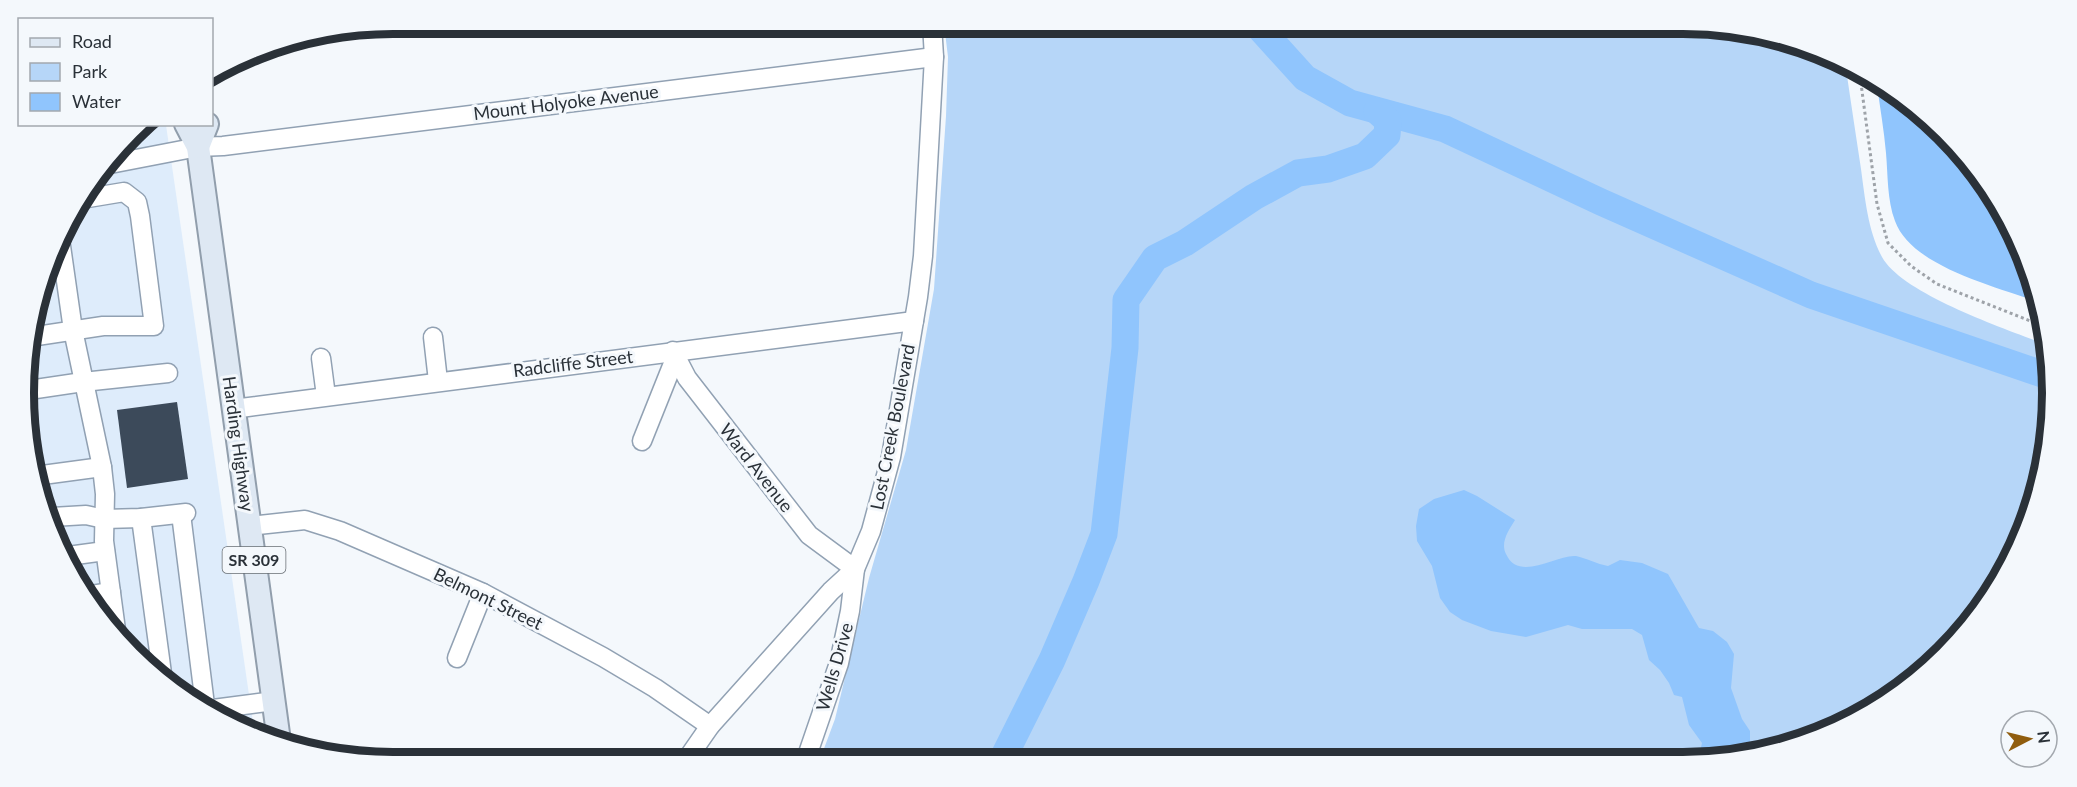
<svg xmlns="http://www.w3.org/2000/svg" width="2077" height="787" font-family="Lato,sans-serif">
  <rect width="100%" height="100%" fill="#f4f8fc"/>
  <path fill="#deecfb" d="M143,125h23l88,604 -85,-42 -83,-89 -55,-132 -4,-121 46,-136z"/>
  <path fill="#b6d6f8" d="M944,24h739l96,13 67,32c5,34 10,67 15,100 4,29 7,62 21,88 21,38 127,73 168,89l-10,143 -37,90 -76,92 -80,54 -115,35 -913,2 16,-43 34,-141 37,-128 28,-161 12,-173 2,-59z"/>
  <g fill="#90c5fd">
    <path d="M1877,85l32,16 95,108 31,92c-41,-15 -124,-35 -140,-80 -8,-21 -7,-46 -9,-68 -2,-23 -6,-45 -9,-68z"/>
    <path d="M1464,490l13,6 38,24c-6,10 -15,22 -9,34 13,29 51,0 70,2 10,2 21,8 32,10l12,-6 22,3 26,11 31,54 14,3 14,11 7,12 -3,34 11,31 8,12v23l-18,6h-34l4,-17 -13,-18 -7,-28 -8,-2 -5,-12 -9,-13 -11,-10 -7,-25 -10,-6h-50l-14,-4 -42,12 -35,-6 -29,-11 -12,-8 -10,-14 -8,-32 -15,-25 -1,-15 3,-17 15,-10z"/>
  </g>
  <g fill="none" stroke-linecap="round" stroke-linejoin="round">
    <g stroke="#90c5fd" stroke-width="27">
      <path d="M1256,24l49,54 45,25 95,26 156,73 210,93 237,81"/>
      <path d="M1001,762l51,-102 34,-79 18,-47 21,-186 1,-48 29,-42 30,-15 69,-46 44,-24 30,-4 37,-13 22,-21 1,-14 -11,-10"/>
    </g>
  </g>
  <path fill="#3c4a5a" d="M177,402l11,77 -61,9 -10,-78z"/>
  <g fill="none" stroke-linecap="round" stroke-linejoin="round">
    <g stroke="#91a1b3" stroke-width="21">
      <g id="minor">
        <path d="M110,164l88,-17 25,-1 711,-89"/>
        <path d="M61,246l12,84 29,137 3,27 -1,47 12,89"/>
        <path d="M30,337l73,-11h51l-14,-110 -3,-14 -13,-10 -42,7"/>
        <path d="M433,337l5,44"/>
        <path d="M673,351l14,27 122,157 46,34 -5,42 -11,52 -34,99"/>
        <path d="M321,358l5,38"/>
        <path d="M29,390l54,-8 85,-9"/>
        <path d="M233,409l681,-88"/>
        <path d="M642,441l34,-85"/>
        <path d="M35,476l67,-9"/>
        <path d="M181,514l24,191"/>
        <path d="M52,517l34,-2 18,4 37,-1 45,-5"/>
        <path d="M141,518l22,163"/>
        <path d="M249,526l56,-6 35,11 143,62 120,64 52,31 55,38"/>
        <path d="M68,556l37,-5"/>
        <path d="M85,596l26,-4"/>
        <path d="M457,658l26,-65"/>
        <path d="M213,709l61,-8"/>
        <path d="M685,762l25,-36 121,-135 24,-22 16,-38 20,-74 27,-160 5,-41 11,-199 -2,-33"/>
      </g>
    </g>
    <g stroke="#919eac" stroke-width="26">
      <g id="major">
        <path d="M186,124l12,23 81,594"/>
        <path d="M198,147l9,-23"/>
      </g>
    </g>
    <path stroke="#9ea3a9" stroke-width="3" stroke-dasharray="3 3" stroke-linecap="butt" d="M1860,76l17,128 11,39 23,23 26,18 106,42"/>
    <use href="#minor" stroke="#fff" stroke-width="18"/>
    <use href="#major" stroke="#dee8f3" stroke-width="22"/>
  </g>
  <g text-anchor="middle" stroke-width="6" stroke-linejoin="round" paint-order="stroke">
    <rect fill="#f4f8fc" stroke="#676d73" stroke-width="1.5" x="222.5" y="547" width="63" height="26" rx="4.5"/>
    <g font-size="16" font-weight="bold" fill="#2a3138">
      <text x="254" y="566">SR 309</text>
    </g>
    <g font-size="18" fill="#2a3138" stroke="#f4f8fc">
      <text transform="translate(566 103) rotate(-7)" y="6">Mount Holyoke Avenue</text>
      <text transform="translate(573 364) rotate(-7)" y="6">Radcliffe Street</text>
      <text transform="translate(893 427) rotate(-79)" y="6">Lost Creek Boulevard</text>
      <text transform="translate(238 444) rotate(82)" y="6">Harding Highway</text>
      <text transform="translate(756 468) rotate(52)" y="6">Ward Avenue</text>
      <text transform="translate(488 599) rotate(26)" y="6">Belmont Street</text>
      <text transform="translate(835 667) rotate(-74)" y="6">Wells Drive</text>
    </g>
  </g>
  <path d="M0 0H2077V787H0ZM393 34H1683A359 359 0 0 1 2042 393V393A359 359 0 0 1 1683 752H393A359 359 0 0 1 34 393V393A359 359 0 0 1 393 34Z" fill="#f4f8fc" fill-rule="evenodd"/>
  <path fill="none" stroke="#2a3138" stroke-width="8" d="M393 34H1683A359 359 0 0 1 2042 393V393A359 359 0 0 1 1683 752H393A359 359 0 0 1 34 393V393A359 359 0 0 1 393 34Z"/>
  <rect x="18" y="18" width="195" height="108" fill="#f4f8fc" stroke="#a3a8ae" stroke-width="1.5"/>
  <rect x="30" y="38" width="30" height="9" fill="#dee8f3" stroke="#a3a8ae" stroke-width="1.5"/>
  <text x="72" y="48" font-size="18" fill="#2a3138">Road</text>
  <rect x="30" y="63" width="30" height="18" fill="#b6d6f8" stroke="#a3a8ae" stroke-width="1.5"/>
  <text x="72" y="78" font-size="18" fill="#2a3138">Park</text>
  <rect x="30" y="93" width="30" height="18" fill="#90c5fd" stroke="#a3a8ae" stroke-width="1.5"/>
  <text x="72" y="108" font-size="18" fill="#2a3138">Water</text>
  <g transform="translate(2029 739) rotate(83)"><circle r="28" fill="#f4f8fc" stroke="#a3a8ae" stroke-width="1.5"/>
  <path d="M0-4.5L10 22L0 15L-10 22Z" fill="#905d0e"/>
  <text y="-9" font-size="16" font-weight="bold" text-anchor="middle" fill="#2a3138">N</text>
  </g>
</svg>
